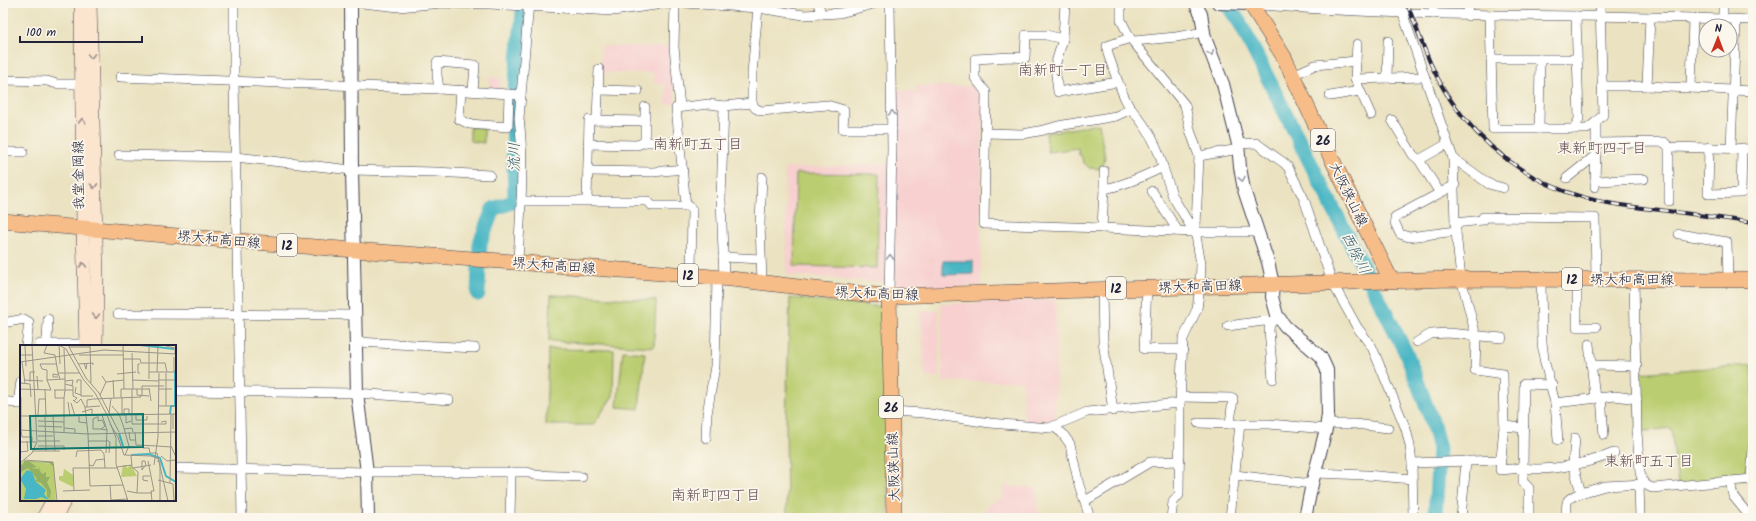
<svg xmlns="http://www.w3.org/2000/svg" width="1756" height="521" font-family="Kalam,'Klee One',sans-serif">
  <rect width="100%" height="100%" fill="#fbf7ec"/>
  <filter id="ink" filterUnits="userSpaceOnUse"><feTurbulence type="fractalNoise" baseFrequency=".025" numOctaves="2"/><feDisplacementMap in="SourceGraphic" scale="8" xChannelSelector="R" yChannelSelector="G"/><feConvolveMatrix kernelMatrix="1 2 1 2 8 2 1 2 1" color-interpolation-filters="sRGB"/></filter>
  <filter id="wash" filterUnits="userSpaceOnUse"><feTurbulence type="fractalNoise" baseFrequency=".012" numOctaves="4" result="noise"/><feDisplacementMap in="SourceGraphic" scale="16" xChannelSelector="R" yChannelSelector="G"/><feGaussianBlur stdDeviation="0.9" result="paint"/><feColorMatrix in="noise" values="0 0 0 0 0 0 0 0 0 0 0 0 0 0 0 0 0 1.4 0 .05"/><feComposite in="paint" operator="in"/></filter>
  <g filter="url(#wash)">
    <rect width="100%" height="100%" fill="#eae2c0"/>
    <g fill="#f7d0cf">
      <path d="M601,46l70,1v17l4,9v31h-9v-20h-12v-11h-53z"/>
      <path d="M489,77l11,1v11l-11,-1z"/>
      <path d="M916,86h61l8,15 -4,47v138l-53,2 -30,-3 -4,-2 1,-193 21,1z"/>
      <path d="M888,164l-4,118 -97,-7 -2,-107z"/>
      <path d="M1056,299l-1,123h-31l-2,-41 -79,1 -2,-78z"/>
      <path d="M920,310l19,1v66h-14z"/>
      <path d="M1004,486l33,2 1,30h-52l-1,-7 4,-6 14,-8z"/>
    </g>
    <g fill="#bbcd71" stroke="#6e7856">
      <path d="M1099,124l6,34 -5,11 -11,-1 -6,-6 -2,-7h-2l-1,-7 -30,4 -2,-19z"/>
      <path d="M470,127l14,1v15l-14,-2z"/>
      <path d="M796,173l83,1 -2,94 -83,-2z"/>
      <path d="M551,295l105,5 -2,47 -105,-6z"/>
      <path d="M790,298l95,9 3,211h-101l-1,-98z"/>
      <path d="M548,349l66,1 -1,46 -20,29h-47z"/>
      <path d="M623,351l22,2 -6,56 -22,-2z"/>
      <path d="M1753,365v54l-7,60 -68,6 -7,-57 -34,4v-59z"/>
    </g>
    <path fill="#48b6c4" stroke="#356c80" d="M943,261h30v13l-30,1z"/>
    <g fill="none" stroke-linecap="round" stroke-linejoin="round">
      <g stroke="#48b6c4" stroke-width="15">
        <path d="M1226,3l14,20 167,332 25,66 7,28 -4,69"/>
        <path d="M478,294l2,-51 13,-34 22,-8 -2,-94 11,-104"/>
      </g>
    </g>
  </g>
  <g filter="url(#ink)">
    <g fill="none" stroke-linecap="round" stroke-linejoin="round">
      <g stroke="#403f4f" stroke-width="10">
        <g id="minor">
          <path d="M234,3v78l8,437"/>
          <path d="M362,3l37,4 42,-4 49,1 123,7 57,-8"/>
          <path d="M675,3l-1,44 6,60"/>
          <path d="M685,3l73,5 46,7 36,-2 37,-10"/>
          <path d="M818,3l3,11"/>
          <path d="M1065,3l-2,36 -8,27 3,26 60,-10c4,8 7,21 14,28 14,16 26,36 31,57 -20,10 -38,18 -59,22l-2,39 92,4 2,4 5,28 -1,22 -3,23 -14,30 -3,64 -1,92 -6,7 -2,16"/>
          <path d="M1121,3v17l9,18 55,67 5,25 9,26 -3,70 -2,6"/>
          <path d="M1399,3l54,155 2,65 6,55 15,58 -1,34 28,4 1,52 -4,44 23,-2v14l6,6v30"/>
          <path d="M1467,3l1,13"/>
          <path d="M1600,3l3,112 -7,7v21l68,-1 5,5 84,2"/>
          <path d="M1723,3v16"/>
          <path d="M1251,4c167,15 335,9 502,16"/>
          <path d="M758,8l-6,65v30l3,5 6,3 66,-6 17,5 -1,19h49"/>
          <path d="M1433,14v-11"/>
          <path d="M1490,16l3,113h81l5,-10 -3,-103"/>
          <path d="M1650,17l-3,69 106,5"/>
          <path d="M1063,39l-17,-4h-20l-1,23 -14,-1 -36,2v19l11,14 -2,132 118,4"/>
          <path d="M1134,41l42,-4 28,-5"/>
          <path d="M1357,44l-2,35 16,36"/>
          <path d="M1491,59h86"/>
          <path d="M1293,75l22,-10 41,-4"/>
          <path d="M120,77l319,12 82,6"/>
          <path d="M1387,78l1,-37"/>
          <path d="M1355,79l69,-2"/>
          <path d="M3,80l44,1 10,3h25"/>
          <path d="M1118,82l-10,-28 -1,-8 23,-8"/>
          <path d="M1602,86h45"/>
          <path d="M1691,88l2,-70"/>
          <path d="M439,89l-2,-14v-13l38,3 -2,26"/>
          <path d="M461,90l-2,29 10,5 39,3 1,-33"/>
          <path d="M598,90l40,1"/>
          <path d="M1330,96l30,-5"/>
          <path d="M597,120l2,-51"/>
          <path d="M1392,120l21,35 6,5"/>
          <path d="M1539,129l1,-70"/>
          <path d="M1574,129h13l9,-7"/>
          <path d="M986,133l37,1 21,-4 14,-4 58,-10 15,-7"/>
          <path d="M645,142v-35"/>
          <path d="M588,144l49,1 8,-3h35"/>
          <path d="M1238,144l18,-1 28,20 4,4 16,32 28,83 25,45 15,20 34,82 4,17 2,17 1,55"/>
          <path d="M1709,147l-1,47 33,-1 1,-45"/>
          <path d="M1731,148l5,-128"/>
          <path d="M3,152h20"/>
          <path d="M119,155l116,2 117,13 83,2 55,3"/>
          <path d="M1199,156l40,-7"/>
          <path d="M1453,158l36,26 14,4"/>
          <path d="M1163,167l10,30 21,35"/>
          <path d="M588,171l65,1 30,-3"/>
          <path d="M762,177l-2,46 2,60"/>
          <path d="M1567,178l29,-23"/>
          <path d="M1595,181l49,-2"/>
          <path d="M1455,185l-60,32v6l5,11 9,3 47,-6"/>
          <path d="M1595,187l1,-44"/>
          <path d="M1104,189v-18"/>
          <path d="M1152,191l26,40"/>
          <path d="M1440,193l-21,-33 28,-16"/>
          <path d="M587,199l2,-79 56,1"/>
          <path d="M521,201h127l4,5h37l3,4 -1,65"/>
          <path d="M1669,201v-54"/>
          <path d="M686,206l-10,-98 33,-4 15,2"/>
          <path d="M1455,223l28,-3v-3l112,1 1,61"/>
          <path d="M1194,232h64"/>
          <path d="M1679,234l48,8 1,38"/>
          <path d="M723,257l38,2"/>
          <path d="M518,262c2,-47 7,-97 1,-144l10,-115"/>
          <path d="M724,278l-3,-79 3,-93 28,-3"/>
          <path d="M1541,279l1,63 2,17 11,44 60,-7 22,3"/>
          <path d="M1577,279v48h19"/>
          <path d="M1634,280l3,152 3,41 4,11 8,4 101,-9"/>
          <path d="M1147,287l-3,62h39"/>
          <path d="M1102,289l1,52 10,70"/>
          <path d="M889,296l3,-148 -2,-145"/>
          <path d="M118,314l238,1"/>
          <path d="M3,323l21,-4 5,3 -3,24"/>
          <path d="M1228,326l35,-5 8,1"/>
          <path d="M356,342l119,6"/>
          <path d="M1417,342l14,-8 17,-1 54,5"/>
          <path d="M40,344h46"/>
          <path d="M47,344l1,-25"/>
          <path d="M1589,344l6,54"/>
          <path d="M1591,365l46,1"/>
          <path d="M1273,379l-4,-50 2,-7 8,-4"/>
          <path d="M1552,385l-28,-1 -1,84c26,4 66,-5 91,-15"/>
          <path d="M175,391l182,2 92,7"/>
          <path d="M1181,397l52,1 -3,26h10l-10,94"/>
          <path d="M1601,397l3,38"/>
          <path d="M3,401l18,3"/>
          <path d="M1555,403l3,37"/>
          <path d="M18,404l3,-23"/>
          <path d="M891,411l33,2 66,10 59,5 38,-16 93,-9"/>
          <path d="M1198,423l32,1"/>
          <path d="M1240,424h29l57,5"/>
          <path d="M1327,424h28l33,4"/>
          <path d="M1504,426l20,2"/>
          <path d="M1054,427l8,6 8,11 9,41 11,33"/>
          <path d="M706,438l1,-24 8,-48 2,-89"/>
          <path d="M1575,438l-2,26 8,29 24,-7 39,-2"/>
          <path d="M1412,463l88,-3"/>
          <path d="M175,468l192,4h144l-1,46"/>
          <path d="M511,472h16l8,3 47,2"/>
          <path d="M1315,473l51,2 46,4"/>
          <path d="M1235,475l77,9"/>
          <path d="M1751,479l2,-30"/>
          <path d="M1730,481l3,15 14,17 1,5"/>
          <path d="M1639,484l1,34"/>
          <path d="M1085,501l65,-39 30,-1"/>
          <path d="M1461,518l5,-57"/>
          <path d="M1567,518c-1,-16 -3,-19 14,-25"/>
        </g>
      </g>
      <g stroke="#403f4f" stroke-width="14">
        <g id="tertiary">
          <path d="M351,3l1,167 5,223 10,79 1,46"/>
          <path d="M1195,3l6,11 4,24 18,46 15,60 2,23 4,23 24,72 5,22 -1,13 5,18 8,11 36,31 6,13 1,44 -2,15 -14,55 -7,34"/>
          <path d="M1218,3l33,1"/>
        </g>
      </g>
      <g stroke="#403f4f" stroke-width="14">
        <g id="secondary">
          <path d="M81,3l2,225 3,118"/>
          <path d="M90,3l7,275 -1,68"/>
          <path d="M43,518l10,-18"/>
          <path d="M55,518l10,-18"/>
        </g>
      </g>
      <g stroke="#403f4f" stroke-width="16">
        <g id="primary">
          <path d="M1250,3l34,54 41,88 66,135"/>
          <path d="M3,221c228,21 458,37 686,54 67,5 134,17 200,21l563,-17 301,1"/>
          <path d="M889,296l5,222"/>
        </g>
      </g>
      <use href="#minor" stroke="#fff" stroke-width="9"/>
      <use href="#tertiary" stroke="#fff" stroke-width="12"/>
      <use href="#secondary" stroke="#fce5cf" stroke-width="13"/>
      <use href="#primary" stroke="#f7bd88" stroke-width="15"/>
      <g stroke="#22223b" stroke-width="4">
        <path id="rail" d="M1407,3c13,34 24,69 45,99 30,44 76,79 127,94 26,8 54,11 81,14 31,4 62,8 93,13"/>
      </g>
      <use href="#rail" stroke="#fbf7ec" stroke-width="2.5" stroke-dasharray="8" stroke-linecap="butt"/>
    </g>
    <defs><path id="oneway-chevron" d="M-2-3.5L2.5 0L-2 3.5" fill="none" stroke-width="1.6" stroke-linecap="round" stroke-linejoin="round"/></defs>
    <g stroke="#9c9ca7">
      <use href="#oneway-chevron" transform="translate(1211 53) rotate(69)"/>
      <use href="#oneway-chevron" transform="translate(892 113) rotate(-90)"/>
      <use href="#oneway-chevron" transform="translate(1242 179) rotate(79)"/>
      <use href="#oneway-chevron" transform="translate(890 257) rotate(-89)"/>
    </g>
    <g stroke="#9a8d8c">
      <use href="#oneway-chevron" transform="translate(91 56) rotate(89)"/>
      <use href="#oneway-chevron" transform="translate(82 121) rotate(-90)"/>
      <use href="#oneway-chevron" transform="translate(94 186) rotate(89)"/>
      <use href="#oneway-chevron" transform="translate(83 265) rotate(-91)"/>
      <use href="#oneway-chevron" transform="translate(96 316) rotate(91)"/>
    </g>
  </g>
  <g text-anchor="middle" stroke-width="3.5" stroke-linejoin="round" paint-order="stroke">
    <g fill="#fbf7ec" stroke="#636270" stroke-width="1">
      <rect x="1311" y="129" width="24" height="22" rx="3"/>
      <rect x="277" y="234" width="20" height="22" rx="3"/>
      <rect x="678" y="264" width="20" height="22" rx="3"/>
      <rect x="1562" y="268" width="20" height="22" rx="3"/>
      <rect x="1106" y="277" width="20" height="22" rx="3"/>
      <rect x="879" y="396" width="24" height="22" rx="3"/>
    </g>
    <g font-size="13" font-weight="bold" fill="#22223b">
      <text x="1323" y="145">26</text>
      <text x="287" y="250">12</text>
      <text x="688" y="280">12</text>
      <text x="1572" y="284">12</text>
      <text x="1116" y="293">12</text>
      <text x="891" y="412">26</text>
    </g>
    <g font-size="14" fill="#22223b" stroke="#fbf7ec">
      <text transform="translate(78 175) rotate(-91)" y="5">我堂金岡線</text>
      <text transform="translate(1349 194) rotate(64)" y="5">大阪狭山線</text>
      <text transform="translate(219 239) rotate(5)" y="5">堺大和高田線</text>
      <text transform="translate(554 265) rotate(4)" y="5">堺大和高田線</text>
      <text x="1632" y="284">堺大和高田線</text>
      <text transform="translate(1200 286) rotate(-2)" y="5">堺大和高田線</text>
      <text transform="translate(877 293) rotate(2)" y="5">堺大和高田線</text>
      <text transform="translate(893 467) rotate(-92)" y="5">大阪狭山線</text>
    </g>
    <g font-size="15" fill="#654e57" stroke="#fbf7ec">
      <text x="1063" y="75">南新町一丁目</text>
      <text x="698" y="149">南新町五丁目</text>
      <text x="1602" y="153">東新町四丁目</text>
      <text x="1649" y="466">東新町五丁目</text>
      <text x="716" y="500">南新町四丁目</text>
    </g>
    <g font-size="15" font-style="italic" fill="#315d72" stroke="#fbf7ec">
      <text transform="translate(514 157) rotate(-91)" y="5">流川</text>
      <text transform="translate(1356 253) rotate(63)" y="5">西除川</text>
    </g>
  </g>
  <g transform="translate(20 345)">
    <rect width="156" height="156" fill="#eae2c0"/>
    <path d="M4,116l30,3 2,37h-36v-37zM103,120h3l1,3 4,-3 6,11 -16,1zM44,124l9,6v12l-14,-7v-4h4z" fill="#bbcd71"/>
    <path d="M4,116l29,1v4l-4,-3 -19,-1 7,5 -6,1 7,1 2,-3 -1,3 3,5 4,-2v5h4l-3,5 4,9 -1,7 5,3 -8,-4v-7l-6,-7 -6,-2 2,-2 -9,-11 -6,3 -2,4v-11l3,1z" fill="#94b063"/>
    <path d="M7,125l5,2 4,10 10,8 -2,4 5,6 -8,-3 -5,2h-12l2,-10 -6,-10z" fill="#48b6c4"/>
    <path fill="none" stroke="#48b6c4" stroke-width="2" d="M120,0l34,4M150,69l1,-8h4v-36M99,88l4,13M111,110l18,-1 11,4 6,18 10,6"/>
    <path fill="none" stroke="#9a958b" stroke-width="1" d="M27,0l-3,8 11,2 3,18M39,0l7,4 17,30 12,14 12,22 9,23v26l7,21M39,0l1,19M48,0l18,33 13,15 20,39M70,0l1,38M134,0l4,1 -1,26M5,1l1,20M129,1v33M146,1l9,2v6M49,2h21M112,8l1,36M0,10h13M59,10h44M154,12v15M103,14h17l1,4h24l2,9M0,17l84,-12 72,4M2,17l3,21M64,18l2,6 1,-6M58,19l15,-1v2M120,19h-2v9h2M129,27h27M97,29l19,-2M38,30l-5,-1v3h5M17,31l1,13M40,34l-2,-6h7l-1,-24M45,34v-6h15M4,35l19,1M27,35v-10l-5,-1 -2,-5h16M93,35l1,18M112,35l26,1M138,35h18M45,36l8,-1 -1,6M10,37v-10h5M86,37l18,-2M0,38l10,1 1,13M57,38v-3h4v16h12M56,42l-1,6 6,2M129,43l2,13M0,44l31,1 -4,-10 18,-1v5l8,2v10l4,2 -3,3M104,44h25M112,44v35h34v-3l-5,1M117,44v6l12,1M138,44h14M146,44v17M146,44v-16M34,45h11v-6M35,45v8h9v34M80,50l6,-13 -4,-6M122,50v-9h22M101,52v-8h3l-1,-44M102,52v18M44,53l1,-8h8M53,55l4,3 4,-4 4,8h2v-7l6,-1 48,-2v-2M48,57l2,14M51,58l4,13M92,61l7,8 4,11 6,21 -4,9M139,61h14M65,62l3,27M67,62l13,-1M62,67l10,-3v6M89,68l2,-15M153,69v15M18,70l1,-16h7M78,70v6l4,-1 3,6 -4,3 6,1 -1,23M82,70l5,15M106,70v8l5,-2M116,70v5h11v-4M1,71h25l-1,-27M25,71l1,35M26,71l130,-2M33,71l2,35M59,71v6l8,1M104,71v-7h5v5h-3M77,72l-4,2v10h8M18,76l26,1M90,79l8,13 6,18 27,1 8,3M18,81l24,1M44,83l11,1v4M104,84l8,-1 1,4M0,85l68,4 88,-2M1,85v-33M1,85l1,7h10v5M109,87l1,8h5M115,87l1,13 21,1M68,89l2,52 33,-1 5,16M18,91h15M86,95l4,2 -1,11M18,96h22M68,96h18M0,97h16M18,101h26v4M137,101l14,1M151,101l5,11M123,103h6l1,5h7M13,106h27M0,107l8,-1 -1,-10M137,108l11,48M141,111l6,5 8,-1M56,112l1,-6 24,-1 3,4 1,14M4,115l29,2 4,39M128,116l6,30h-3l1,10M137,116h3v40M0,118l12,-10 5,-11 -5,-97M69,120l4,1 3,-6 9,-1M134,120l4,-28 1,-64M125,121l-3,4v-9h3l1,5M97,122l15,-2M113,123l18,-3M138,135l15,4 1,17M128,136l-5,-1v-4h7M150,138l1,-69M90,140l1,15 17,-1M43,146l27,-1M54,146l-1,-23h44M107,146l10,2 1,-21 -6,-5 -1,-11M117,148h15"/>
    <path fill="#0f766e" fill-opacity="0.15" stroke="#0f766e" stroke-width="2" d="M123,69v33l-112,2 -1,-33z"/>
    <rect width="156" height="156" fill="none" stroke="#22223b" stroke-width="2"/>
  </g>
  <rect width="1756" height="521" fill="none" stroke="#fbf7ec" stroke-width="16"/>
  <g transform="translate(1718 38) rotate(1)"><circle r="19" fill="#fbf7ec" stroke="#a4a2a5"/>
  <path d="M0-3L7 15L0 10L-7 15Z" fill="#c8321e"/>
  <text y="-6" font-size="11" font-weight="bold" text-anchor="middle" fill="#22223b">N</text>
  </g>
  <path d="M20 36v6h122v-6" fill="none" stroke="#22223b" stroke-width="2"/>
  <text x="26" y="36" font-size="12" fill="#22223b" stroke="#fbf7ec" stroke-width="3" paint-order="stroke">100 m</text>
</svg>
